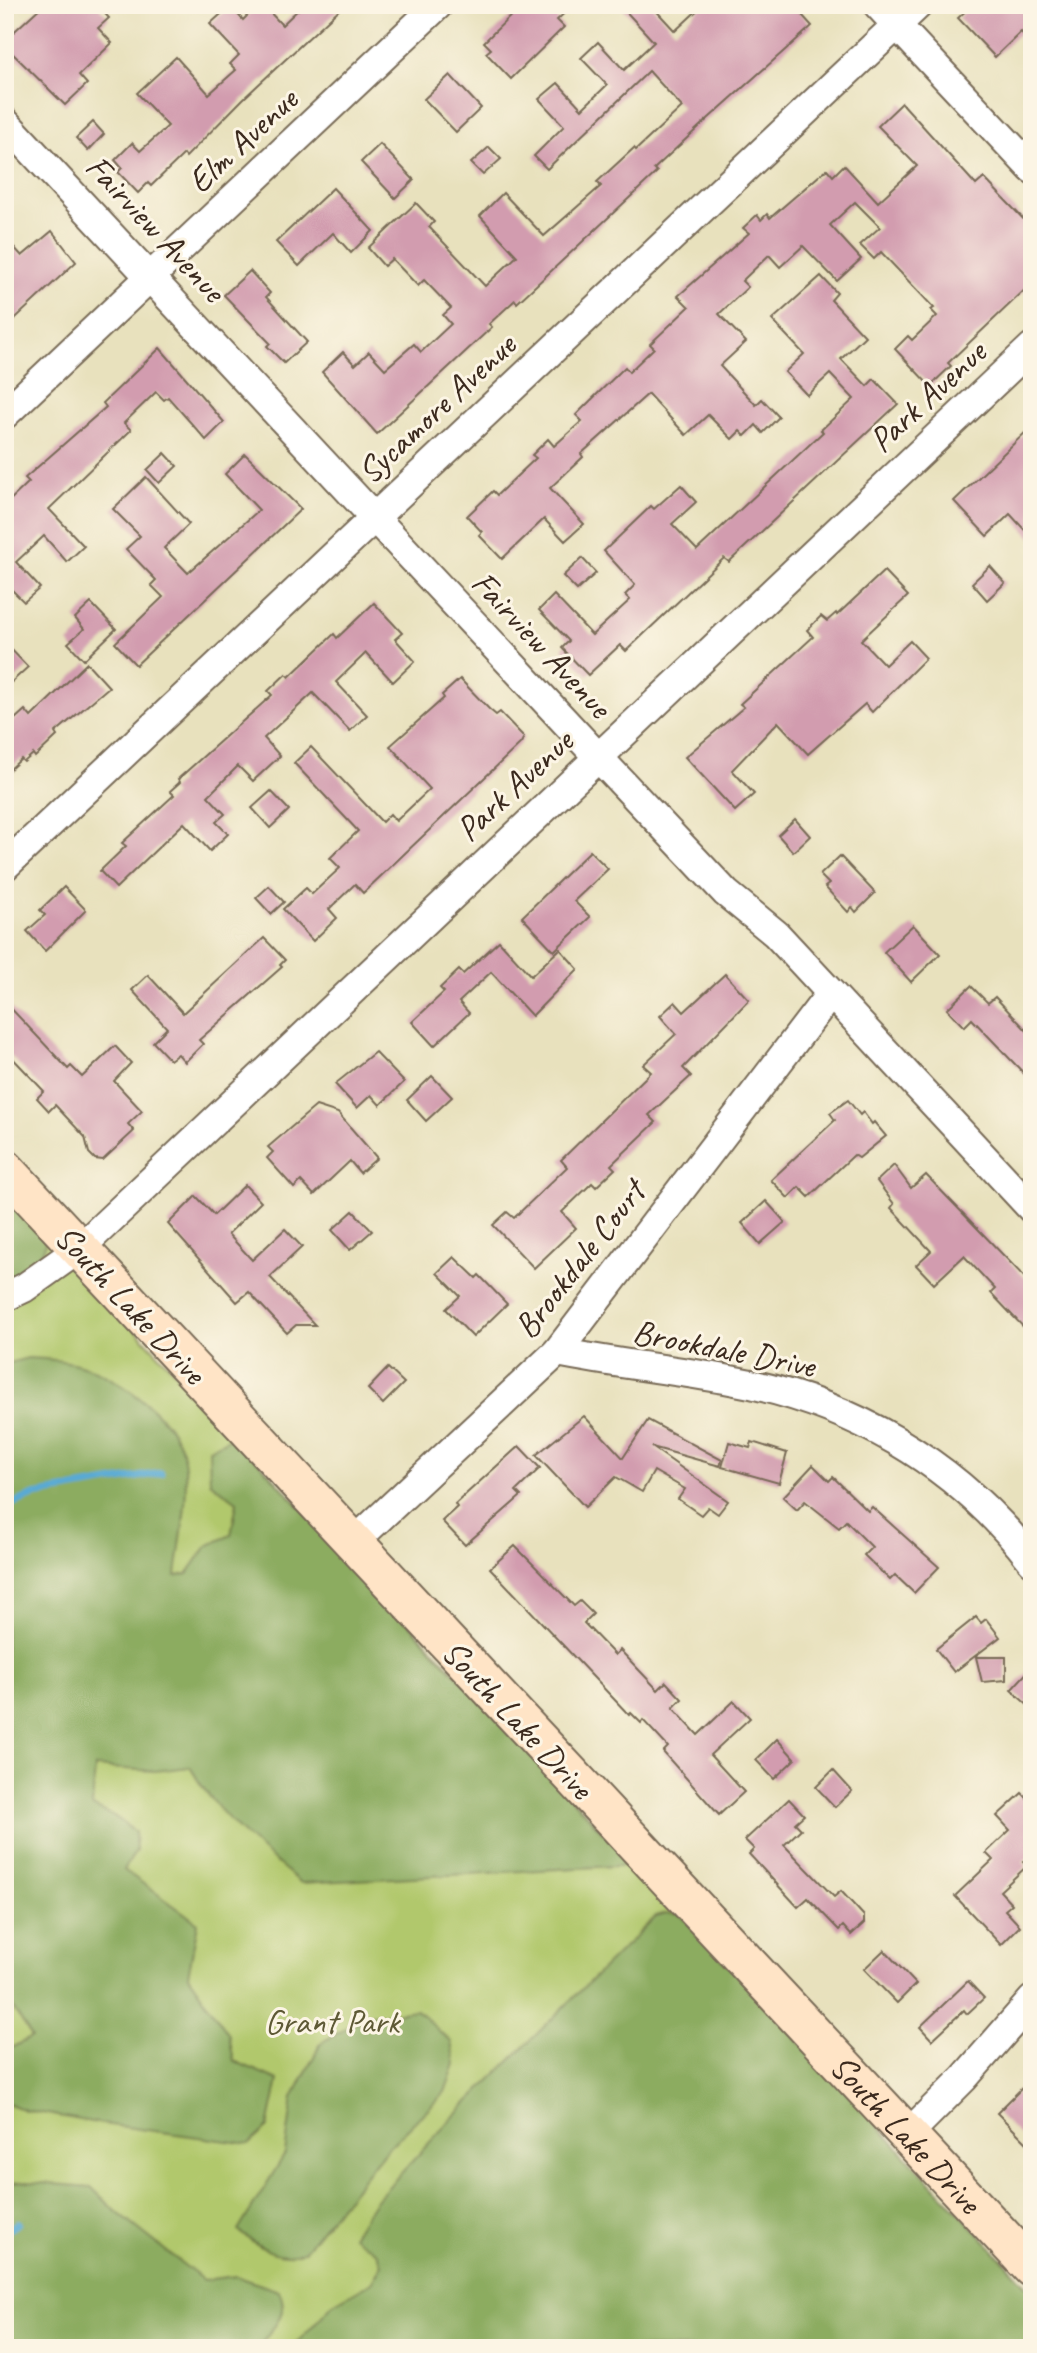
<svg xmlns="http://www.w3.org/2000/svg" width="1037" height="2353" font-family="Caveat,sans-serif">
  <rect width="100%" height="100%" fill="#fcf5e5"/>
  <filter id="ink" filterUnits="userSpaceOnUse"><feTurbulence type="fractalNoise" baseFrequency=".0143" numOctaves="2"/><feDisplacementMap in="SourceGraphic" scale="14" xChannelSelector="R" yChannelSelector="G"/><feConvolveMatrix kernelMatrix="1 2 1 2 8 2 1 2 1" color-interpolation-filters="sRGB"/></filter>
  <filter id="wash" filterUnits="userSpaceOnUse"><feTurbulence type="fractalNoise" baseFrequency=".00686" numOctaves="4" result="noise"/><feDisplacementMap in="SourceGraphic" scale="28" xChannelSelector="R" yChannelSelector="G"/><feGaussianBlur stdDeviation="1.57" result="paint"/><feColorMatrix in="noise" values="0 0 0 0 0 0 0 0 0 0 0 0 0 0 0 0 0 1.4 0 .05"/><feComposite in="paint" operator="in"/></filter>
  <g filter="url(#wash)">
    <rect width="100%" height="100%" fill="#e8e1bd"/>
    <path fill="#b1c86c" stroke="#767945" stroke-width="2" d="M5,1190l1027,1101v57h-1027z"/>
    <g fill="#8cac60" stroke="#646b3f" stroke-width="2">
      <path d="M5,1190c39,42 66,55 0,91z"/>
      <path d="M28,1358c20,1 39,2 58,9 35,13 91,52 98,92 6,38 -4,80 -8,117l11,-2 20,-28 24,-11 6,-33 -27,-20 -1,-33 25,-13 399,429 -332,18c-43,-36 -83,-66 -111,-116l-35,4 -60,-4 -3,39 22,10 21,16 1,19 -12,19 74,53 -10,53 41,59 5,26 44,19 -10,47 -19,17 -146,-20 -78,-14 -20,-8v-51l27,-14 -27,-41v-632z"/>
      <path d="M667,1913l13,1 352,377v57h-740l41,-44 39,-22 10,-18 -5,-12 -25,-16 23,-35 82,-88 199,-197z"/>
      <path d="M417,2010l34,32 4,22 -10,28 -60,59 -80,99c-25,14 -46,-4 -67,-19l47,-77 8,-57 28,-54 46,-27z"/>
      <path d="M28,2182l63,5 27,26 85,67 33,-4 43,15c12,22 -8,39 -21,57h-253v-165z"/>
    </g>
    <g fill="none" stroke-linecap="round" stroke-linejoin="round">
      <g stroke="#59aad4" stroke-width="7">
        <path d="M5,1507l29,-12 127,-22"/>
        <path d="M5,2232l13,-9"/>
      </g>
    </g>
    <g id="blocks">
      <g fill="#d29caf">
        <path d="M43,5h54l12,13 -11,10 14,15 -33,32 8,9 -22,21 -60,-59v-6z"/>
        <path d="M258,5h5l19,20 21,-20h41l-101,94 -57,58 -2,-3 -33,32 -3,-3 -10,10 -20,-21 4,-4 -7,-8 17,-17 8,8 28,-25 -31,-33 39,-36 33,37 27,-24 -6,-6 9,-9 -29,-31 20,-18 13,14z"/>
        <path d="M522,5h51l-16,15 7,7 -53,52 -25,-26 5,-4 -7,-7z"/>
        <path d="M620,5h31l24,26 28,-26h90l19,21 -112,100 -46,43 3,3 -140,131 -2,-3 -26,24 3,3 -115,107 -55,-62 21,-20 12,13 14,-13 16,17 29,-25 7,8 30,-28 -8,-9 8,-7 -27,-28 -6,6 -26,-27 -8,7 -16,-18 48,-45 18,19 -5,5 56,59 32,-30 -37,-40 23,-23 41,43 57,-50 -4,-4 37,-34 2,2 46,-43 -33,-36 -102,98 -13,-13 30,-30 -25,-27 19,-16 24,26 25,-24 -26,-27 17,-16 26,28 30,-28z"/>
        <path d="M972,5h60v38l-11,-11 -26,25 -37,-39z"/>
        <path d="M450,75l31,33 -25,24 -32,-33z"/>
        <path d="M902,103l74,82 8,-7 48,50v55l-84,80 3,3 -21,20 -35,-37 13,-13 4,4 25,-24 -6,-6 3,-2 -53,-56 -7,7 -14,-14 20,-18 -25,-25 -25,23 31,34 -24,22 -34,-35 -23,21 -11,-12 -27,26 6,6 -29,27 27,28 -26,24 36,39 6,-6 17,18 -16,16 -7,-8 -11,11 -5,-5 -8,8 -24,-24 -22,20 -38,-41 -67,60 2,3 -33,31 34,36 -19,17 -21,-22 -42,40 -23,-24 3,-3 -15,-16 26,-25 4,4 39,-37 -4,-3 16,-16 6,7 28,-25 -6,-6 8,-8 41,-40 4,5 25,-24 -4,-4 39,-37 -11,-11 71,-63 -6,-5 14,-13 4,5 6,-6 3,4 57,-49 6,7 11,-11 34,37 39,-36 -39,-40z"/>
        <path d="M93,122l11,12 -16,17 -12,-13z"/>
        <path d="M380,144l34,36 -19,18 -34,-36z"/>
        <path d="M489,147l12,12 -18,16 -12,-12z"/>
        <path d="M333,188l40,43 -22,22 -18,-20 -34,33 -23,-24z"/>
        <path d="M52,231l24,31 -71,66v-91l17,19z"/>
        <path d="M250,271l20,22 -4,4 41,45 -23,21 -17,-17 3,-3 -46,-48z"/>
        <path d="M821,276l16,17 -6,7 34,36 -24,23 26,27 7,-7 24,25 -169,158 -5,-4 -98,93 -6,-6 -32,30 -26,-27 7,-7 -30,-31 15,-15 38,40 38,-35 -5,-5 10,-10 -31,-34 47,-45 3,3 27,-24 15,17 -24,22 25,26 126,-118 -2,-2 33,-31 -24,-25 -23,21 -22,-23 19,-18 -32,-34z"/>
        <path d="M160,348l64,74 -18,18 -38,-43 -4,3 -8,-8 -32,31 7,7 -82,79 35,37 -17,16 -23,-26 -28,26 24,26 -16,14 -19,-19v-78l24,-23 -4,-4 81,-71 -3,-4z"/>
        <path d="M1032,426v112l-22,-24 -23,22 -33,-35z"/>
        <path d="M165,453l12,13 -18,17 -12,-13z"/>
        <path d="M245,454l56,55 -165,156 -21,-22 48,-46 -12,-12 5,-5 -30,-31 14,-13 -27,-27 33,-32 43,47 -25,24 24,25 71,-63 -34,-36z"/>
        <path d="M582,558l14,15 -19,17 -14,-14z"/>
        <path d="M990,566l15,17 -18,17 -15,-17z"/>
        <path d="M884,571l24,25 -47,44 24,25 25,-24 16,17 -54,54 -7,-8 -57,50 -30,-32 -46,48 22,24 -19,17 -50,-54 59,-50 -4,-3 73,-67 -6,-7 14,-14 6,5 9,-8 1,2z"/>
        <path d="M91,603l25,26 -32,31 -16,-17 16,-14 -9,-11z"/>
        <path d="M374,603l28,30 -7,6 20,22 -22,21 -27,-29 -30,29 31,33 -17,16 -37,-38 -49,45 16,18 -27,25 -15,-15 -30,30 17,18 -9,8 12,12 -18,17 -26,-28 -68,65 -16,-17 26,-25 -4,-3 52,-48 -4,-4 10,-9 -2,-3 94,-84 -4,-4 18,-17 3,3 45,-43 3,4z"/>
        <path d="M5,643l23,24 -23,21z"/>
        <path d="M87,663l22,24 -54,46 2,3 -22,21 -2,-3 -9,8 -3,-3 -16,15v-46l20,-18 6,7z"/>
        <path d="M460,679l29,30 7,6 4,-3 24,25 -3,6 -158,150 -8,-9 -26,25 8,9 -24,23 -30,-32 23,-21 6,6 28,-26 -10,-10 28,-27 -64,-68 17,-16 71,75 8,-8 6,7 34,-32 -40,-43 54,-48 -2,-3z"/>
        <path d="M271,791l18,19 -19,18 -18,-20z"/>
        <path d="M795,819l15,17 -17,16 -15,-17z"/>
        <path d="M590,851l18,18 -34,32 16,16 -36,34 -32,-34z"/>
        <path d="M840,856l35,37 -19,19 -4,-5 -4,5 -23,-25 4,-3 -9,-9z"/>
        <path d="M269,886l15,16 -13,12 -15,-16z"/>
        <path d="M64,887l22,23 -41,41 -18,-20 18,-16 -5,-5z"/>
        <path d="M913,925l27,29 -29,28 -27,-30z"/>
        <path d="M264,938l21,22 -5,5 2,2 -83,73 4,4 -18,18 -7,-8 -8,6 -17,-18 14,-14 -35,-38 16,-15 35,38z"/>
        <path d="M499,941l32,35 29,-27 18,20 -46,47 -41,-44 -32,30 10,11 -35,33 -22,-24 32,-30 -4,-4 19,-18 4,4z"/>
        <path d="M725,974l24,26 -66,68 8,8 -42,39 7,7 -45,43 4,4 -19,18 -4,-4 -30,29 14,16 -42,40 -41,-43 14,-13 7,6 53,-51 -6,-7 90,-88 -8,-7 33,-31 -16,-18 15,-14 9,10z"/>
        <path d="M971,986l17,17 7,-6 37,39v46l-60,-63 -8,8 -17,-18z"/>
        <path d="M5,1002l63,67 3,-3 11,11 33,-31 16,17 -17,18 28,30 -14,13 6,7 -31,29 -8,-1 -6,-6 -4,-16 -30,-32 -6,6 -12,-13 7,-7 -39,-41z"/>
        <path d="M375,1052l29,30 -24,23 -9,-10 -14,13 -22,-24z"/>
        <path d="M432,1076l20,21 -26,24 -19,-21z"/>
        <path d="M848,1100l12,15 3,-3 9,12 2,-2 12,14 -27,22 -5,-3 -45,42 -10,-10 -11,11 -17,-18 64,-60 -5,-7z"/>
        <path d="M316,1106l22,7 39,45 -17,15 -10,-12 -36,34 -13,-14 -7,7 -27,-30 6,-6 -5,-5z"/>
        <path d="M894,1165l17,23 15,-13 106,110v51l-41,-43 4,-4 -31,-33 -30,28 -18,-19 15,-14 -40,-43 3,-4 -17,-23z"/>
        <path d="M245,1185l16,17 -33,32 24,26 33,-31 17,18 -32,30 45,48h-19l-9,8 -38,-41 -12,10 -69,-78 28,-28 18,19z"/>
        <path d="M766,1201l19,21 -25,22 -18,-21z"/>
        <path d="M353,1211l19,20 -22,19 -18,-20z"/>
        <path d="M454,1257l22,21 3,-3 28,29 -34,33 -27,-28 14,-13 -23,-23z"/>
        <path d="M388,1368l16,15 -21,21 -15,-15z"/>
        <path d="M584,1416l39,42 25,-38 74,40 -2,6 -68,-19 76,54 -10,13 -10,-7 -7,8 -23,-16 7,-10 -31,-18 -12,21 -26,-15 -31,30 -49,-52z"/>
        <path d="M729,1442l21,6 2,-6 35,11 -8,30 -57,-16z"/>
        <path d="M519,1446l21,22 -24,23 5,5 -56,49 -23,-24 15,-14 -2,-3z"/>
        <path d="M813,1465l16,16 4,-4 35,34 4,-4 67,60 -25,26 -19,-18 -5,5 -26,-25 8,-8 -26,-26 -7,7 -34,-27 -8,9 -14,-13z"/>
        <path d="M515,1546l59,60 6,-5 13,13 -9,9 31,32 5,-5 38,40 8,-8 16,17 -9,9 25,27 36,-34 16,17 -40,37 34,37 -25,23 -56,-63 5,-5 -25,-27 -2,3 -10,-10 -2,2 -139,-147z"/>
        <path d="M976,1617l5,6 5,-4 14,18 -46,35 -18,-23z"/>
        <path d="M976,1657h30v23l-24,2z"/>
        <path d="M1032,1667v42l-21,-19z"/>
        <path d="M777,1739l18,20 -21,20 -18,-19z"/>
        <path d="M833,1770l19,21 -17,16 -19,-20z"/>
        <path d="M1022,1793l10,10v51l-9,8 4,4 -27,25 12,13 -7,6 15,16 -19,19 -46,-49 38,-36 -7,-7 24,-23 -13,-14z"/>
        <path d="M789,1799l15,16 -9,8 6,6 -17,16 50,52 7,-6 23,25v7l-13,12 -8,-9 -4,4 -31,-32 -10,9 -49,-53 5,-5 -9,-9z"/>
        <path d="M884,1950l32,34 -19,19 -33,-34z"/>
        <path d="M968,1981l16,17 -17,16 -3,-4 -32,30 -12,-13z"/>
        <path d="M1032,2078v70l-35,-35z"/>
      </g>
    </g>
  </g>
  <g filter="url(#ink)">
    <use href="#blocks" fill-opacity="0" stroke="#786a56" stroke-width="2"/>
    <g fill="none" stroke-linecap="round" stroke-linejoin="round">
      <g stroke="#786a56" stroke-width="32">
        <g id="street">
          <path d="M878,5l154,164"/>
          <path d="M5,122l593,635 128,136 50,41 256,275"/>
          <path d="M5,414l433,-409"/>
          <path d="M5,866l913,-861"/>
          <path d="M5,1297l19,-9 55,-39 953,-902"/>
          <path d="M557,1352c55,11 112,17 168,27 123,21 231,83 307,182"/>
          <path d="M354,1542l203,-190 274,-359"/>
          <path d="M908,2134l56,-56 68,-78"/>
        </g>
      </g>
      <g stroke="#786a56" stroke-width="42">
        <g id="secondary">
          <path id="s1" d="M5,1169l1027,1099"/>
        </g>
      </g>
      <use href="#street" stroke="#fff" stroke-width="28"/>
      <use href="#secondary" stroke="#ffe4c6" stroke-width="38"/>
    </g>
  </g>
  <g text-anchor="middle" stroke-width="6" stroke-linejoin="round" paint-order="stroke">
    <g font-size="35" fill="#3b2a1e" stroke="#fcf5e5">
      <text transform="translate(242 140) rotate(-43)" y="12">Elm Avenue</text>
      <text transform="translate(156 228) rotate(47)" y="12">Fairview Avenue</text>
      <text transform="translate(927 396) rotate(-43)" y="12">Park Avenue</text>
      <text transform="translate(436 408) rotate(-43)" y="12">Sycamore Avenue</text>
      <text transform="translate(542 644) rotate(47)" y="12">Fairview Avenue</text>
      <text transform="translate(514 785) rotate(-43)" y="12">Park Avenue</text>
      <text transform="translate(579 1259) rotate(-52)" y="12">Brookdale Court</text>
      <text transform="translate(131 1304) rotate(47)" y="12">South Lake Drive</text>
      <text transform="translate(724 1348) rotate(11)" y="12">Brookdale Drive</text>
      <text transform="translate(518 1719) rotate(47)" y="12">South Lake Drive</text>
      <text dy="12" stroke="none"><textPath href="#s1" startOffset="1320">South Lake Drive</textPath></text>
    </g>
    <g font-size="35" fill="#5e5935" stroke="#fcf5e5">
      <text x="332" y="2033">Grant Park</text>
    </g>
  </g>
  <rect width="1037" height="2353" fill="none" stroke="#fcf5e5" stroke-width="28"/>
</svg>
